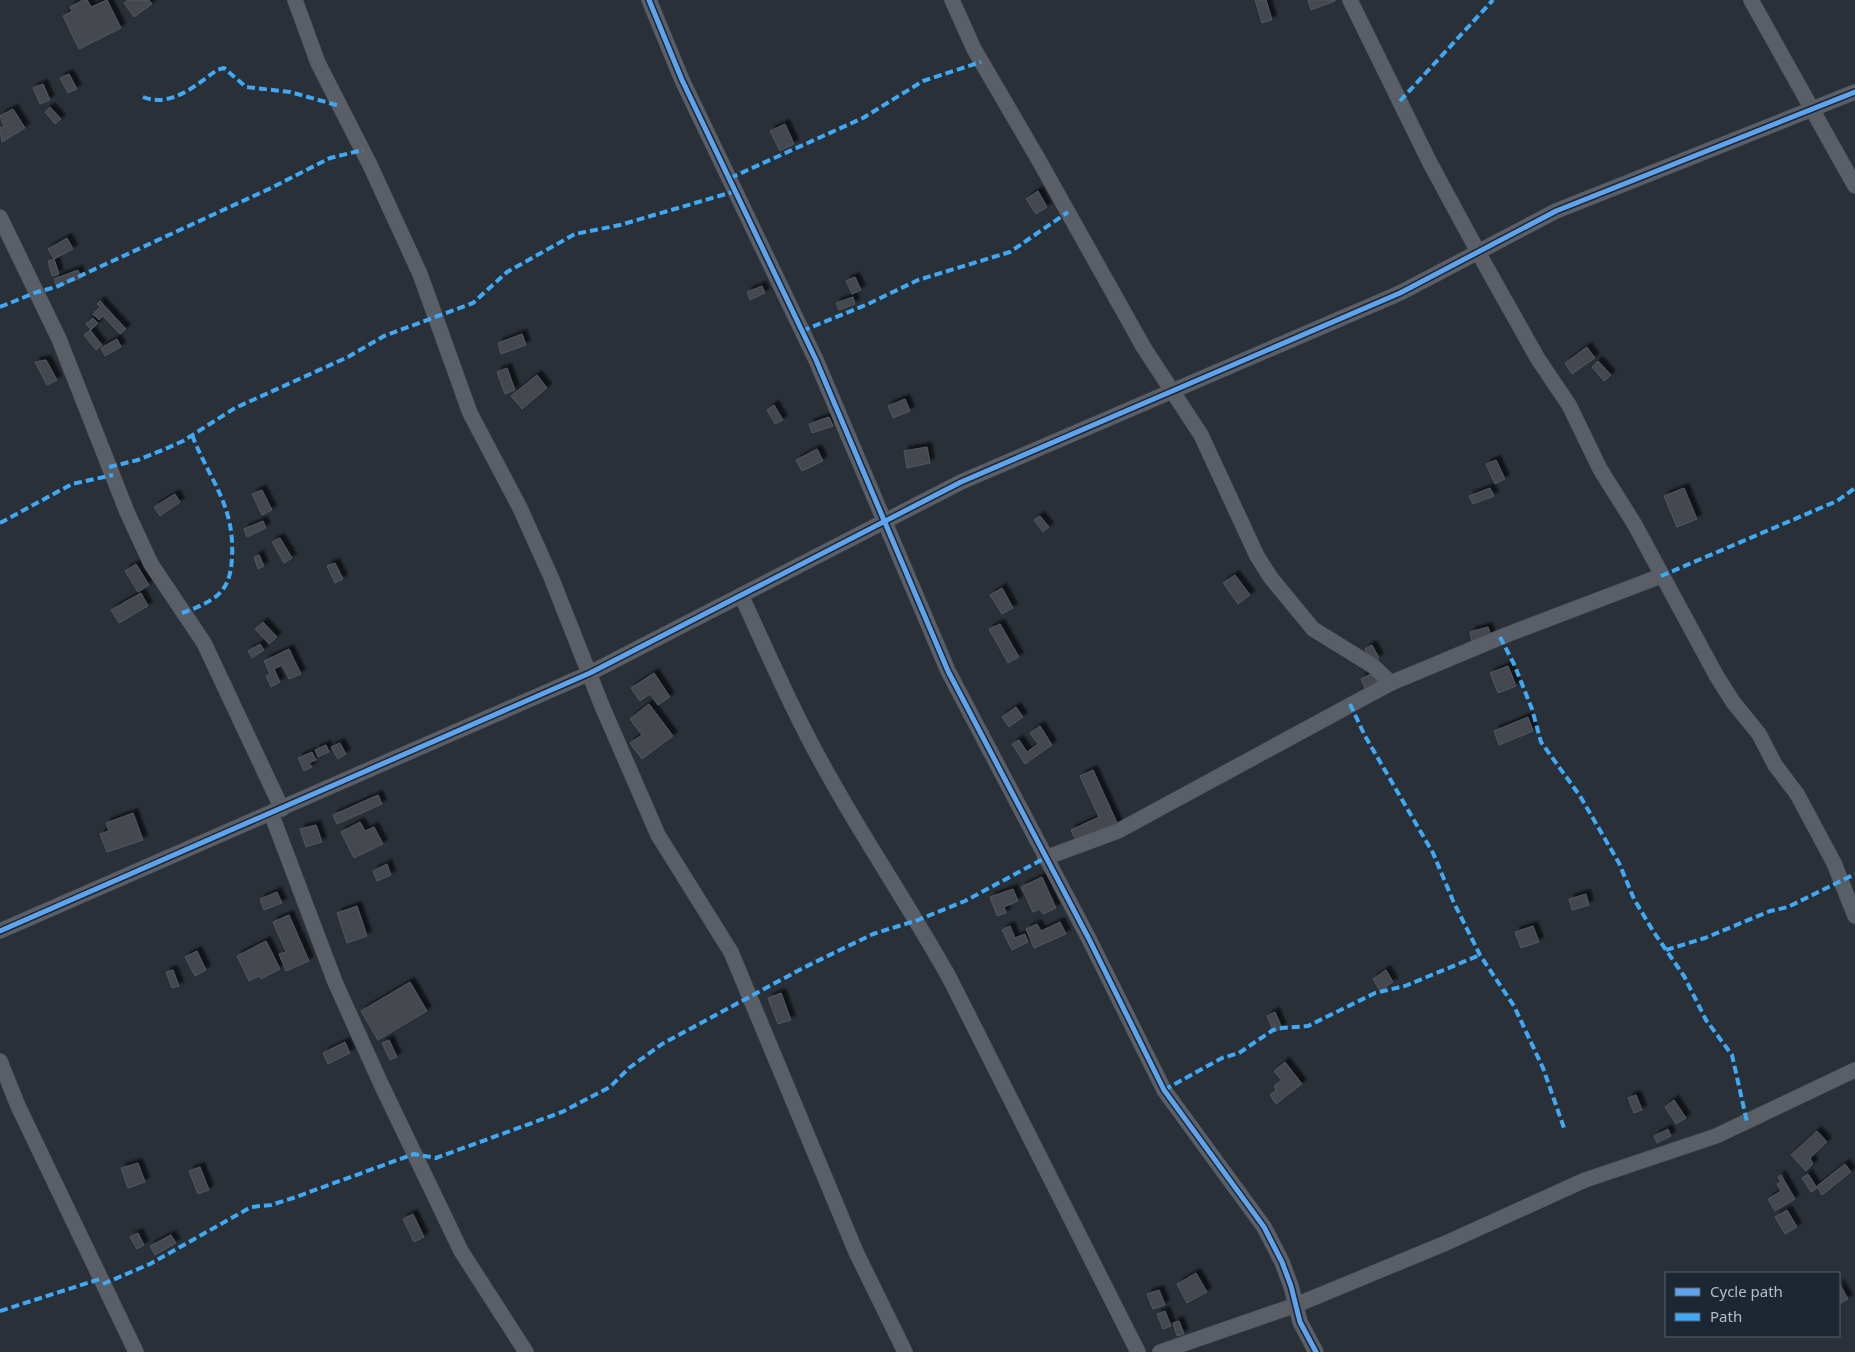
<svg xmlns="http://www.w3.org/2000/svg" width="1855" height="1352" font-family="'Noto Sans',sans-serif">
  <defs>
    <filter id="shadow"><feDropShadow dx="4.5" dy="-4.5" stdDeviation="1" flood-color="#0009"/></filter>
  </defs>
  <rect width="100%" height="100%" fill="#2a3038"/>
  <g fill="#444950" stroke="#52575f" filter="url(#shadow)">
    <path d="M83,0h4l4,7 16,-7 14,28 -42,21 -16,-33 9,-5 -2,-4z"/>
    <path d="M128,0h21l3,4 -18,13 -10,-14z"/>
    <path d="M1255,0h11l6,20 -10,3z"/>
    <path d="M1308,0h27v1l-24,9z"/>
    <path d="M69,74l8,15 -9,4 -8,-15z"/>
    <path d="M43,84l7,16 -10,4 -7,-16z"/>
    <path d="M50,107l11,12 -6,5 -10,-12z"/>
    <path d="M13,109l12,19 -23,14 -2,-14 4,-2 -4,-10z"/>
    <path d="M785,124l9,20 -14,7 -10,-20z"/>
    <path d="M1038,191l9,16 -11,7 -10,-15z"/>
    <path d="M67,238l6,11 -19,10 -6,-10z"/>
    <path d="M54,259l5,15 -7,2 -4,-15z"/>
    <path d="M78,270l3,8 -24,9 -3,-8z"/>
    <path d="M855,277l6,13 -9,4 -6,-13z"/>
    <path d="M762,286l3,7 -15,7 -3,-8z"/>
    <path d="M853,297l2,7 -16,6 -3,-7z"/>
    <path d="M100,301l26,28 -6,5 -17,-18 -4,4 -6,-6 7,-7 -3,-3z"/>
    <path d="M93,318l5,5 -7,7 -5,-6z"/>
    <path d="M90,330l12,15 -6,5 -12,-15z"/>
    <path d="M522,334l4,11 -25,9 -3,-11z"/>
    <path d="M117,339l4,8 -16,9 -4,-8z"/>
    <path d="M1587,347l8,11 -23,16 -7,-11z"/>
    <path d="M46,360l11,20 -10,5 -12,-23z"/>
    <path d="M1598,361l13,14 -7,6 -12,-14z"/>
    <path d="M507,368l8,22 -10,4 -8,-22z"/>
    <path d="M537,375l10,13 -25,21 -11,-13z"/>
    <path d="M905,399l5,12 -17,7 -5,-12z"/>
    <path d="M774,405l9,15 -8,4 -8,-14z"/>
    <path d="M829,417l4,9 -21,7 -3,-9z"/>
    <path d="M927,447l3,16 -23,5 -3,-17z"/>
    <path d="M817,449l6,12 -21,10 -6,-11z"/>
    <path d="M1496,460l9,19 -10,5 -9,-20z"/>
    <path d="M1490,488l4,8 -21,8 -4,-8z"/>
    <path d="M1684,488l13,31 -20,8 -13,-31z"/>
    <path d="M262,490l10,20 -10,5 -10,-21z"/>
    <path d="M175,494l5,8 -20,14 -6,-9z"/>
    <path d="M1040,516l9,11 -6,5 -9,-12z"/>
    <path d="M263,521l3,7 -19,9 -3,-8z"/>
    <path d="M280,538l12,20 -8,5 -12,-21z"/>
    <path d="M259,555l5,11 -6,3 -4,-12z"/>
    <path d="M335,563l8,16 -8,4 -8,-17z"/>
    <path d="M136,564l13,21 -11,7 -13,-21z"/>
    <path d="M1235,575l15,20 -12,9 -15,-21z"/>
    <path d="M1002,588l11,20 -11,6 -12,-19z"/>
    <path d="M141,593l7,13 -29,17 -8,-13z"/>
    <path d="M263,622l14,15 -8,7 -14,-15z"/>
    <path d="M1000,624l19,33 -11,6 -19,-34z"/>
    <path d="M1488,627l4,13 -19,5 -3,-13z"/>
    <path d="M260,644l4,6 -12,8 -4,-7z"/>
    <path d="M1372,645l7,13 -8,4 -6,-13z"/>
    <path d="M289,649l12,25 -12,5 -7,-14 -8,4 6,13 -9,5 -5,-11 4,-2 -6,-13z"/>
    <path d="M1508,666l8,20 -18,7 -8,-20z"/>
    <path d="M1375,672l5,11 -14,7 -5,-11z"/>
    <path d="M654,673l16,24 -12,8 -8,-11 -10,7 -9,-13z"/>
    <path d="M649,704l24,32 -31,23 -12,-16 12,-8 -12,-16z"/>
    <path d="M1016,707l7,10 -14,10 -7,-10z"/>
    <path d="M1528,717l5,14 -34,14 -5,-14z"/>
    <path d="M1040,726l12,19 -27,19 -13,-20 7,-4 8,12 11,-8 -8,-11z"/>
    <path d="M340,743l6,11 -8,5 -7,-12z"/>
    <path d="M326,745l3,7 -11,5 -3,-7z"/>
    <path d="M312,752l4,8 -7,3 3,4 -8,4 -6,-13z"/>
    <path d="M1093,770l25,55 -41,18 -6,-13 28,-13 -19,-41z"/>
    <path d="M378,795l4,9 -45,20 -4,-9z"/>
    <path d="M133,813l10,27 -36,12 -7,-18 9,-3 -3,-8z"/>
    <path d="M360,822l5,9 9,-4 9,17 -29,14 -13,-26z"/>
    <path d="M316,825l6,17 -16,5 -6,-18z"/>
    <path d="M387,864l4,11 -14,6 -4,-10z"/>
    <path d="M1042,877l14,31 -13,6 -3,-5 -7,3 -12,-25z"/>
    <path d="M1013,889l5,12 -14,6 2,6 -9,3 -7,-19z"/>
    <path d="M277,892l5,11 -18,7 -4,-11z"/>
    <path d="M1586,894l3,11 -17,5 -3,-11z"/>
    <path d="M357,906l10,30 -20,7 -10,-30z"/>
    <path d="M289,915l20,46 -23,10 -7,-17 7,-2 -13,-30z"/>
    <path d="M1060,922l6,12 -32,14 -8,-19 11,-5 4,7z"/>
    <path d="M1010,926l5,12 10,-4 3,8 -16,8 -10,-20z"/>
    <path d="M1533,926l6,16 -18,6 -6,-16z"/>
    <path d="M266,941l14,28 -19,10 -2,-3 -10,5 -12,-25z"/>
    <path d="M197,951l9,19 -11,6 -10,-19z"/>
    <path d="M173,970l6,16 -7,2 -6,-16z"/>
    <path d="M1386,970l7,12 -13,9 -7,-12z"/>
    <path d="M410,982l17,29 -49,29 -17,-29z"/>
    <path d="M781,993l10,27 -13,4 -10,-26z"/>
    <path d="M1275,1012l7,16 -8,4 -7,-16z"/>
    <path d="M389,1040l8,17 -7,3 -8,-17z"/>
    <path d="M345,1042l5,11 -22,11 -5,-11z"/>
    <path d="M1285,1062l17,22 -26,20 -6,-9 6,-5 -2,-4 7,-6 -7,-9z"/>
    <path d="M1636,1095l6,15 -8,3 -6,-15z"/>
    <path d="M1674,1100l12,18 -10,6 -11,-17z"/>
    <path d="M1668,1129l3,7 -14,7 -3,-7z"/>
    <path d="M1817,1131l10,11 -17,16 3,6 -7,7 -15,-16z"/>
    <path d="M138,1163l7,19 -17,6 -7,-20z"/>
    <path d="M1845,1164l6,8 -29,23 -5,-9z"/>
    <path d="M200,1167l9,23 -11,4 -9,-23z"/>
    <path d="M1808,1174l9,14 -6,4 -9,-14z"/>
    <path d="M1781,1175l14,24 -20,12 -7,-12 13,-8 -4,-7 4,-2 -3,-5z"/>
    <path d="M1787,1210l10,17 -12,7 -10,-17z"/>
    <path d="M413,1214l11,23 -10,5 -11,-23z"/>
    <path d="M138,1233l6,12 -7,4 -7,-12z"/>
    <path d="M171,1235l5,8 -21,12 -5,-9z"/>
    <path d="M1196,1273l11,19 -20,11 -10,-19z"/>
    <path d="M1839,1283l9,16 -9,5z"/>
    <path d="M1159,1290l6,15 -12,4 -6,-15z"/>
    <path d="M1165,1311l6,15 -8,3 -6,-15z"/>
    <path d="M1179,1321l5,13 -7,2 -4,-13z"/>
  </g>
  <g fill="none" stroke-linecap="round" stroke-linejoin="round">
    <g stroke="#484c53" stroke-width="16">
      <g id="street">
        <path d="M295,0l23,63 52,102 50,109 50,139 50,95 31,69 51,129 56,129 73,117 125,300 49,100"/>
        <path d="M649,0l33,80 134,280 132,311 141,268 75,151 100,137 18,35 9,24 9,36 16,30"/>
        <path d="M952,0l22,49 63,108 107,191 57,87 56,121 14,22 42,51 60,37 18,17"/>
        <path d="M1350,0l80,163 53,98 55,98 31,46 31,64 35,56 81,150 17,27 26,32 16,31 22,29 37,69 21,53"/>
        <path d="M1751,0l104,186"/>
        <path d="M0,217l59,122 68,173 24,52 53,79 78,166"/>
        <path d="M741,595c29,63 57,128 92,188 37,66 80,129 117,196l188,373"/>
        <path d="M271,813l64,169 46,102 80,167 65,101"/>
        <path d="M1045,858l73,-27 273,-148 115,-48 155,-59"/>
        <path d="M0,931l590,-258 371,-191 439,-189 156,-82 299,-119"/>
        <path d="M0,1061l18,45 118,246"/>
        <path d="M1160,1352l136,-47 150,-62 139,-63 131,-44 139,-66"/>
      </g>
    </g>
    <use href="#street" stroke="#5a5e66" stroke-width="15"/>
    <g stroke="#3fa9f5" stroke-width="4" stroke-dasharray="8 4" stroke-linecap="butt">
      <path d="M143,97c27,11 52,-11 74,-27l7,-2 22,19 44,5 50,14"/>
      <path d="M1400,101l93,-101"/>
      <path d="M730,178l133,-60 60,-37 58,-19"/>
      <path d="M0,307l37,-15 19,-5 215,-99 59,-30 33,-8"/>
      <path d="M802,331l66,-27 50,-24 92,-28 58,-40"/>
      <path d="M109,467l29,-7 27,-11 18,-8 52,-33 113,-51 36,-21 89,-33 34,-31 68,-38 45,-9 116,-34"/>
      <path d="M0,523l72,-39 41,-9"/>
      <path d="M1661,576l176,-75 18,-13"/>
      <path d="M182,613c11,-4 22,-8 32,-15 14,-10 17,-24 18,-40 3,-53 -22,-77 -40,-123"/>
      <path d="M1500,637l14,27 18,45 9,33 39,54 39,67 15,36 19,32 31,45 22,44 26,35 15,67"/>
      <path d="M1350,704l15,32 68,117 21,50 26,52 34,51 29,62 21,60"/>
      <path d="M1666,950l39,-12 65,-27 18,-4 67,-33"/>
      <path d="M1164,1090l58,-32 17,-5 34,-23 9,-2 26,-2 67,-33 30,-7 75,-31"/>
      <path d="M103,1284l47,-20 101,-57 20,-2 22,-7 121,-44 22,4 126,-46 48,-25 19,-19 33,-24 141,-76 70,-34 45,-14 47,-19 80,-43"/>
      <path d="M0,1311l100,-32"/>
    </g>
    <g stroke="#1d2633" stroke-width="8">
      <g id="cycleway">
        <path d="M649,0l33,80 134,280 132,311 141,268 75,151 100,137 18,35 9,24 9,36 16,30"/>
        <path d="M0,931l590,-258 371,-191 439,-189 156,-82 299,-119"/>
      </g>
    </g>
    <use href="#cycleway" stroke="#60a3ed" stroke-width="5"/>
  </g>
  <rect x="1665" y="1272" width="175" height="65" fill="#1d2633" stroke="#59626f"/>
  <rect x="1675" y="1288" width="25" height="8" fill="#60a3ed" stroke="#59626f"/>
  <text x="1710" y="1297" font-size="15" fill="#b4bcc9">Cycle path</text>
  <rect x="1675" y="1313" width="25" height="8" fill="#3fa9f5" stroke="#59626f"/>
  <text x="1710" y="1322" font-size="15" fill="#b4bcc9">Path</text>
</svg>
